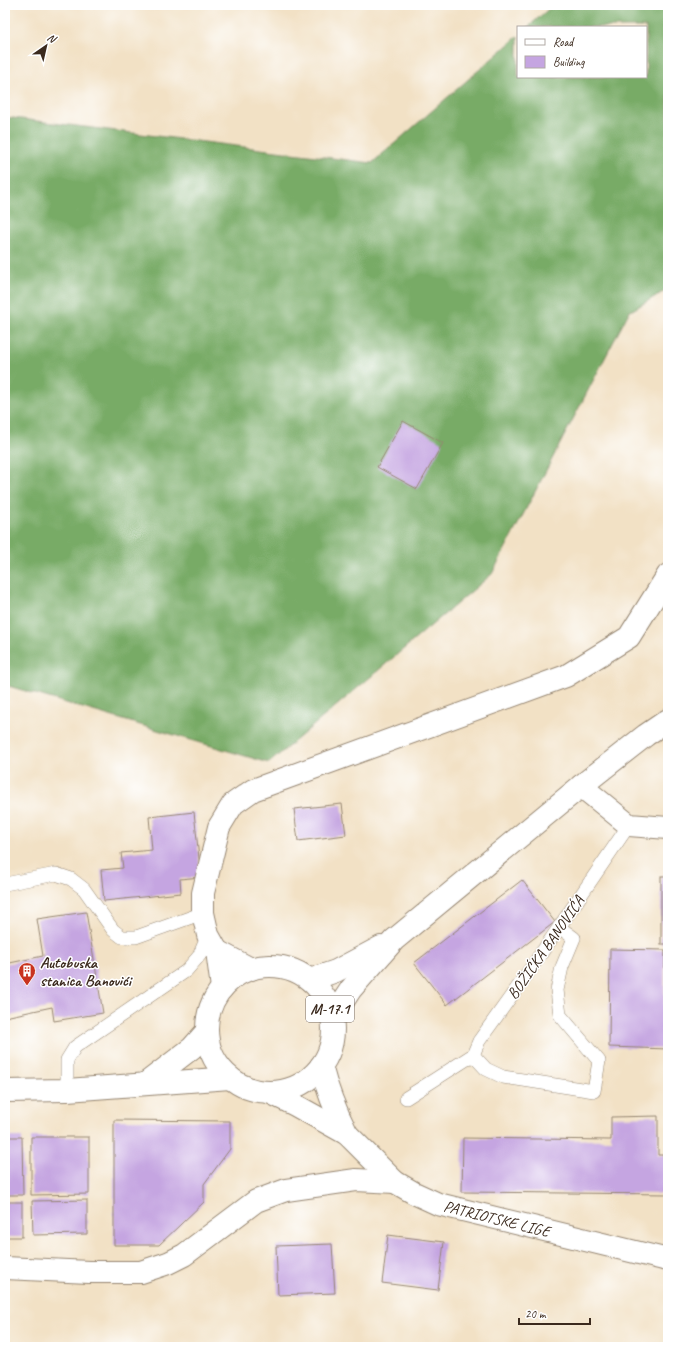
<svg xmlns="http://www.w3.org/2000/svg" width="673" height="1352" font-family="Caveat,sans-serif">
  <rect width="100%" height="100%" fill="#fff"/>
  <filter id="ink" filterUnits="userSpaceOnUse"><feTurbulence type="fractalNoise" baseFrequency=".025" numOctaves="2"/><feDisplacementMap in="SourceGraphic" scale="8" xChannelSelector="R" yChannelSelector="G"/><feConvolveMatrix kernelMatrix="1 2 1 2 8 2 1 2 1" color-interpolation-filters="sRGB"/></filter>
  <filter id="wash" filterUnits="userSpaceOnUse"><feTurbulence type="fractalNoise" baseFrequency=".012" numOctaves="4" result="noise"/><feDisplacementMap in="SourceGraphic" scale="16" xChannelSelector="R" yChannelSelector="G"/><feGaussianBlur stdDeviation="0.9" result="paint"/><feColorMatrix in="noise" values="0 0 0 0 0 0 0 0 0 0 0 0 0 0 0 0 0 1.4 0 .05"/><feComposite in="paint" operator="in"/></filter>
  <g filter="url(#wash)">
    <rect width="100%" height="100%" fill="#f2e1c5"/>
    <path fill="#78ab66" stroke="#5a6a42" d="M553,5h115v284l-39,23 -137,262 -223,189 -264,-78v-568l367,46 146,-127v41h128v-50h-118z"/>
    <g id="blocks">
      <g fill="#c5a5e1">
        <path d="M403,421l40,22 -26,46 -40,-22z"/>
        <path d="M342,804l4,31 -48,6 -4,-32z"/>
        <path d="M194,812l7,65 -21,2 1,14 -77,8 -3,-31 22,-2 -2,-15 31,-3 -3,-33z"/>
        <rect x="661" y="876" width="7" height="68"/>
        <path d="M522,880l33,42 -108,83 -33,-42z"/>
        <path d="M86,912l17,101 -49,8 -2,-14 -47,10v-53l38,-8 -6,-37z"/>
        <path d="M610,949l55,1 -1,56h4v43l-59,-2z"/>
        <path d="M658,1116v39h10v39l-206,-2 1,-54 148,2v-23z"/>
        <path d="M114,1120l116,1v28l-26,35v18l-45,43h-45z"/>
        <path d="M5,1137h17l1,58h-18z"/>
        <path d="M31,1137h58v57l-58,1z"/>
        <path d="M87,1200v34l-54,1 -1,-34z"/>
        <rect x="5" y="1202" width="17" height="35"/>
        <path d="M388,1235l56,7 -6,48 -56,-7z"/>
        <path d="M332,1244l3,49 -57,2 -2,-49z"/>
      </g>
    </g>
  </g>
  <g filter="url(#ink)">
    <use href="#blocks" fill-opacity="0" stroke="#968672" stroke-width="1"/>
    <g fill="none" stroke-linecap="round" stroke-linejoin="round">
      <g stroke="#968672" stroke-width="14">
        <g id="lane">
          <path d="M5,884l51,-10 15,5 13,10 29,41 9,7h14l67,-24"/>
          <path d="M473,1055l13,14 17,8 91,14 5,-30 -39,-46 -3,-25 5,-23 12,-29 -15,-11"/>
          <path d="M67,1090v-30l8,-13 111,-76 13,-15 9,-21"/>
          <path d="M406,1098l67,-43 6,-14 48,-67 102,-149"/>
        </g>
      </g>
      <g stroke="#968672" stroke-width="24">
        <g id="street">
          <path d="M581,786l48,39 39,3"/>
          <path d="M217,951l34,18"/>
          <path d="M222,988l-5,-37 -9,-16 -5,-22v-20l16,-66 14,-23 20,-14 313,-114 63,-39 39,-62"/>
          <path d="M5,1268l84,4h52l27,-9 16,-8 72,-54 30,-11 70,-10 39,2"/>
        </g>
      </g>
      <g stroke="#968672" stroke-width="24">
        <g id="secondary">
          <path d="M145,1084l47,-36 15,-17"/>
          <path d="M5,1091l62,-1 163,-12"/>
        </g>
      </g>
      <g stroke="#968672" stroke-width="24">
        <g id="primary">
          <circle cx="270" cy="1029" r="63"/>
          <path d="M310,980l26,-9 45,-24"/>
          <path d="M332,1018l19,-29 43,-49 187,-154 65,-51 22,-15"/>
          <path d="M321,1066c6,24 15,46 26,68"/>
          <path d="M269,1092l26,13 52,29 48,48 19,11 24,11 230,56"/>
        </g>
      </g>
      <use href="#lane" stroke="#fff" stroke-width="13"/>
      <use href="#street" stroke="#fff" stroke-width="22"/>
      <use href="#secondary" stroke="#fff" stroke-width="22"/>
      <use href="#primary" stroke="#fff" stroke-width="22"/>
    </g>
  </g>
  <defs>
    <g id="building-pin" transform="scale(0.9)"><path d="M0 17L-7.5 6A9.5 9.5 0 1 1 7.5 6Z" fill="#c8321e" stroke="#fff"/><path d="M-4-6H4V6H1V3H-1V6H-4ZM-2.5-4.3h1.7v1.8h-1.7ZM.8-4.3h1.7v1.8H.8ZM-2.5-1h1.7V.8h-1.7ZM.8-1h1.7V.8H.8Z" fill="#fff"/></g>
  </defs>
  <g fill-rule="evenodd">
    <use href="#building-pin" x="27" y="971"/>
  </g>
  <g text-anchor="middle" stroke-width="3" stroke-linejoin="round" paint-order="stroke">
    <rect fill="#fff" stroke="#766a62" stroke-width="1" x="306" y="996" width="48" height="26" rx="3"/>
    <g font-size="15" font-weight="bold" fill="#3b2a1e">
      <text x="330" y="1014">M-17.1</text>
    </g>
    <g font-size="16" fill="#3b2a1e" stroke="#fff">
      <text transform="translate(545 947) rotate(-55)" y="6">BOŽIĆKA BANOVIĆA</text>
      <text transform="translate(497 1218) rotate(14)" y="6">PATRIOTSKE LIGE</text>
    </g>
    <g font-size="16" font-weight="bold" fill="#3b2a1e" stroke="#fff" text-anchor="start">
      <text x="40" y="968">Autobuska<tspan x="40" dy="18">stanica Banovići</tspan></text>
    </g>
  </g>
  <rect width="673" height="1352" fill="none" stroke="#fff" stroke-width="20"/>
  <rect x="517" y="26" width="130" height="52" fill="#ffffff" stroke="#b1aaa5"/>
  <rect x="525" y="39" width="20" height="6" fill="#ffffff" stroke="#b1aaa5"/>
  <text x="553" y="46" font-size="12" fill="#3b2a1e">Road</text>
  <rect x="525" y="56" width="20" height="12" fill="#c5a5e1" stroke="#b1aaa5"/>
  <text x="553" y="66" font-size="12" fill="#3b2a1e">Building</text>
  <g transform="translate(46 46) rotate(34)" stroke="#ffffff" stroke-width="3" paint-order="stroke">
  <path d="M0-3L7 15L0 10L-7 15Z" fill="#3b2a1e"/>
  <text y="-6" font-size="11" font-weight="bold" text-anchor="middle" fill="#3b2a1e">N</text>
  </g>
  <path d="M519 1318v6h71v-6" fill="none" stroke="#3b2a1e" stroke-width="2"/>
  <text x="525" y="1318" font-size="12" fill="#3b2a1e" stroke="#ffffff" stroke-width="3" paint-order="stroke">20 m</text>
</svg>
